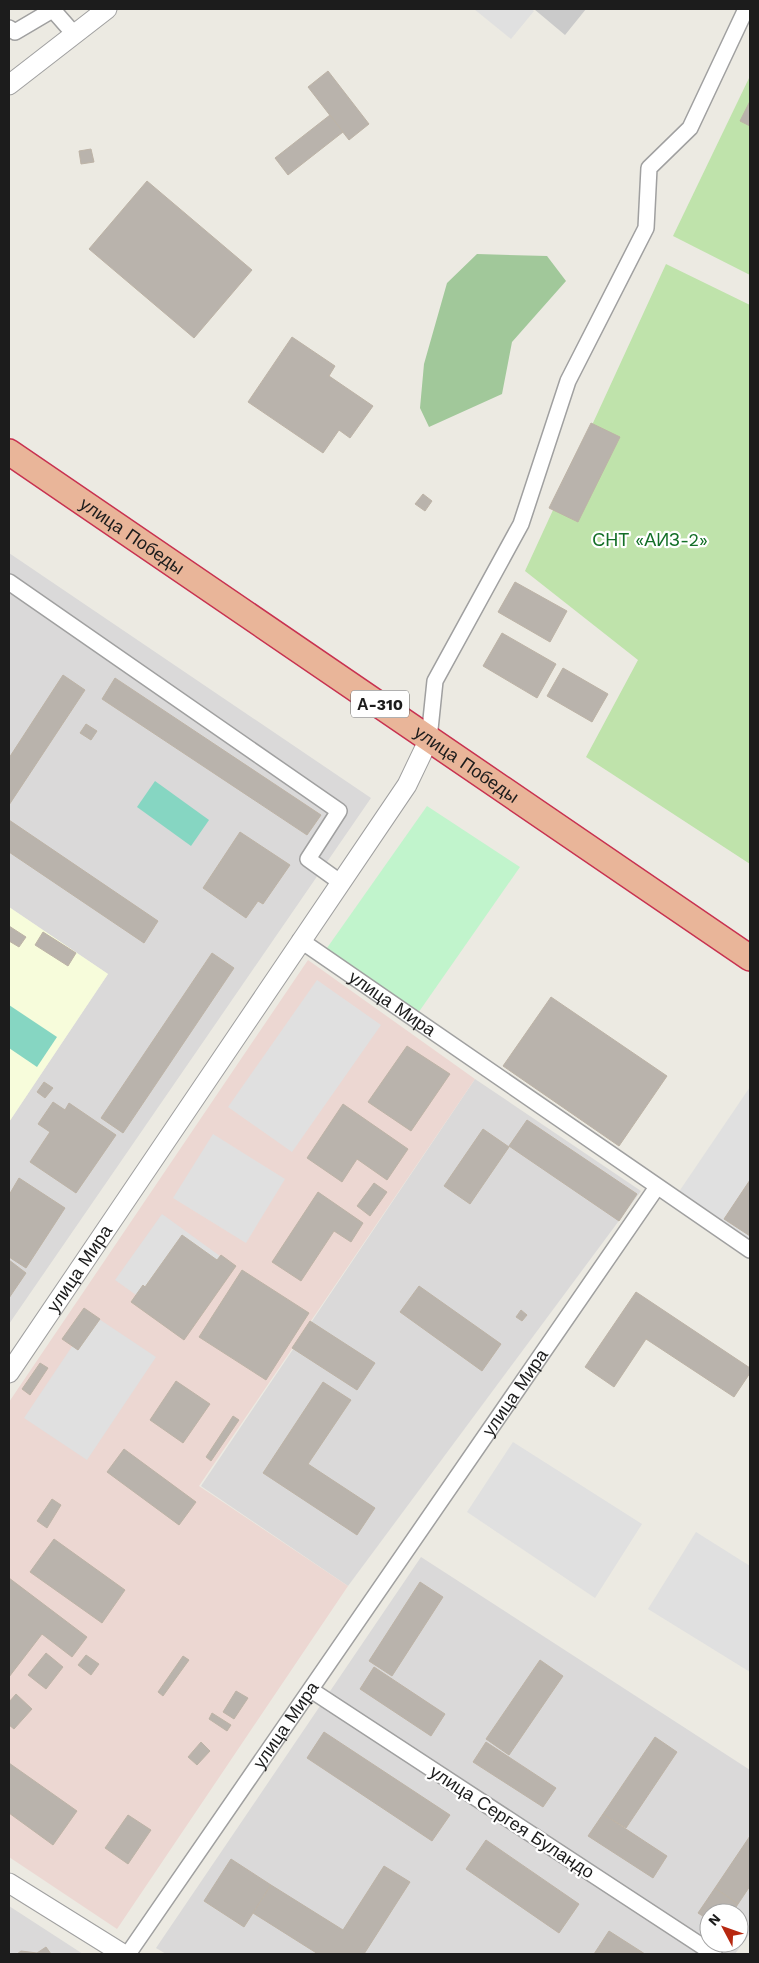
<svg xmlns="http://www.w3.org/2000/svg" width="759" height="1963" font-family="'Work Sans',sans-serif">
  <rect width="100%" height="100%" fill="#eceae2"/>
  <g fill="#dad9d9" fill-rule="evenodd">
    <path d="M9,553l362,245 -362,526v-202l99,-148 -99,-67z"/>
    <path d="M475,1079l166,112 -293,395 -147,-100z"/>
    <path d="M421,1557l329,213v163l-15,21h-569l-10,-6zM709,1913h30v30h-30z"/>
    <path d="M9,1906l74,48h-74z"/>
  </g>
  <path fill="#ecd7d2" d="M308,960l167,119 -276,407 149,100 -231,343 -108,-72v-455z"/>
  <path fill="#f7fcdb" d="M9,907l99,67 -99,148z"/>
  <path fill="#cacaca" d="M534,9h52l-21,26z"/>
  <g fill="#bfe3ab">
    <path d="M750,76v199l-77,-39z"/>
    <path d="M666,264l84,41v559l-164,-107 52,-97 -113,-89z"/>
  </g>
  <path fill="#a1c89a" d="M477,254l70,2 19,25 -54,61 -10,52 -73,33 -9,-19 4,-44 23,-81z"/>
  <path fill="#c1f4cc" d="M427,806l93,61 -104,149 -89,-68z"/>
  <g fill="#86d6c2">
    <path d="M155,781l54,39 -18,26 -54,-39z"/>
    <path d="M9,1005l48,32 -20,30 -28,-19z"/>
  </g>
  <g fill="#e0e0e0">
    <path d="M474,9h57l3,2 -23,28z"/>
    <path d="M317,980l64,45 -89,127 -64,-45z"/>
    <path d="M750,1087v173l-80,-55z"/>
    <path d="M213,1134l72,45 -39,64 -73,-45z"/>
    <path d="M162,1214l69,50 -47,65 -69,-49z"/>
    <path d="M93,1315l63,42 -69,103 -63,-42z"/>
    <path d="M513,1442l129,82 -47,74 -128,-86z"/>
    <path d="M696,1532l54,34v106l-102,-63z"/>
  </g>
  <g fill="#b9b3ac" stroke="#bdb3a6">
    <path d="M328,71l41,53 -20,16 -41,-53z"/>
    <path d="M750,101v25l-10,-5z"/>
    <path d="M330,115l13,17 -55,43 -13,-17z"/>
    <path d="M91,149l3,13 -13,2 -2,-13z"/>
    <path d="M147,181l105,89 -58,68 -105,-89z"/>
    <path d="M292,337l43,29 -6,10 44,30 -23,32 -11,-8 -16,23 -75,-51z"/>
    <path d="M591,423l29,14 -42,85 -29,-14z"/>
    <path d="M423,494l9,7 -7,10 -10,-7z"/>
    <path d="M515,582l52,29 -17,31 -52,-30z"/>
    <path d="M502,633l54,31 -19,34 -54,-32z"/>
    <path d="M563,668l45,26 -16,28 -45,-26z"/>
    <path d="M63,675l22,15 -76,115v-47z"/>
    <path d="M115,678l206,137 -14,20 -205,-136z"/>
    <path d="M86,724l11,7 -6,9 -11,-7z"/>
    <path d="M9,820l149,101 -14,22 -135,-91z"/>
    <path d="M240,832l50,33 -27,39 -5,-3 -12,17 -43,-30z"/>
    <path d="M9,926l17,11 -7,10 -10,-6z"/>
    <path d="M43,932l33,21 -8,13 -33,-21z"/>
    <path d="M212,953l22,15 -111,165 -22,-15z"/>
    <path d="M551,997l116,79 -48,70 -116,-80z"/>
    <path d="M407,1046l43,28 -39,57 -43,-29z"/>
    <path d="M44,1082l9,6 -8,10 -8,-6z"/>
    <path d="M53,1102l12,8 4,-7 47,32 -40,58 -46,-31 20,-30 -12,-8z"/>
    <path d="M343,1104l65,45 -21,31 -30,-21 -15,23 -35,-24z"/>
    <path d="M527,1120l110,74 -18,27 -110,-75z"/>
    <path d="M483,1129l26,18 -39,57 -26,-18z"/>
    <path d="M19,1178l46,30 -39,60 -17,-11v-62z"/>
    <path d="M750,1180v56l-26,-17z"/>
    <path d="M374,1183l13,9 -17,24 -13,-10z"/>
    <path d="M318,1192l45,31 -12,19 -17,-11 -33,50 -29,-19z"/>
    <path d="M182,1235l35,25 4,-5 15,11 -52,74 -53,-38 12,-17 2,2z"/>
    <path d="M9,1260l17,13 -17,25z"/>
    <path d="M242,1270l67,43 -43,67 -67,-43z"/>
    <path d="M419,1286l82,58 -19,27 -82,-59z"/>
    <path d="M636,1292l114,76v5l-16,24 -88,-58 -32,48 -29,-20z"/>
    <path d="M84,1308l16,11 -22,31 -16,-11z"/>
    <path d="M521,1310l6,5 -5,6 -6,-4z"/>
    <path d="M310,1321l65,42 -18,27 -65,-42z"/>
    <path d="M40,1363l8,5 -18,27 -8,-6z"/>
    <path d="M176,1381l34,23 -27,39 -33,-23z"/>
    <path d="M323,1382l28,18 -43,64 67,44 -18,27 -94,-62z"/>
    <path d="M233,1416l6,4 -28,41 -5,-4z"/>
    <path d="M124,1449l72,53 -17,23 -72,-53z"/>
    <path d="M52,1499l9,6 -14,23 -10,-7z"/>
    <path d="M54,1539l71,51 -23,33 -72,-51z"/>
    <path d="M9,1578l78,59 -15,20 -30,-23 -33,43z"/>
    <path d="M420,1582l23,15 -51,79 -23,-15z"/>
    <path d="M46,1653l17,14 -17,22 -18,-14z"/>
    <path d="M86,1655l13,9 -8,11 -13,-10z"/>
    <path d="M183,1656l6,4 -26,36 -5,-4z"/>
    <path d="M540,1660l23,16 -54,79 -23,-16z"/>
    <path d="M374,1667l71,47 -14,22 -71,-47z"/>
    <path d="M236,1691l12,7 -14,21 -11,-7z"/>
    <path d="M16,1694l16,15 -18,20 -5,-4v-23z"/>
    <path d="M212,1713l19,12 -4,6 -18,-12z"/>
    <path d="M324,1732l126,83 -18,26 -125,-83z"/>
    <path d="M655,1737l22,15 -51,76 -23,-14z"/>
    <path d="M201,1742l9,9 -13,14 -9,-8z"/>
    <path d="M486,1742l70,46 -13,19 -70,-45z"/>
    <path d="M9,1763l68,48 -24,34 -44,-32z"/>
    <path d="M603,1814l64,42 -14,22 -65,-42z"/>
    <path d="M128,1815l23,15 -23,34 -23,-16z"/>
    <path d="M750,1836v50l-12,18 -23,-16z"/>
    <path d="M486,1840l93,64 -20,29 -93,-64z"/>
    <path d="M231,1859l40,26 -27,42 -40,-26z"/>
    <path d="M384,1866l26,16 -46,72h-46l-65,-41 18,-28 72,45z"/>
    <path d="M715,1888l23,16 -6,9h-23v7l-11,-7z"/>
    <path d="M609,1931l36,23h-51z"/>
    <path d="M46,1947l5,7h-34l4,-3 16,2z"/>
  </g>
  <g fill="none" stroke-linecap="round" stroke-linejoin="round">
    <g stroke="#a0a0a0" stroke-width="18">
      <g id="minor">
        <path d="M53,10l22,25"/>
        <path d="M9,28l6,4 39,-23"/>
        <path d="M9,582l330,229 -31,48 32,23"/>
        <path d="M429,739l6,-58 86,-157 47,-143 78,-153 3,-60 41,-40 56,-119"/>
        <path id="s1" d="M300,940l450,310"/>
        <path d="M311,1690l403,264"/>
        <path id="s2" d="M128,1954l529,-767"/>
      </g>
    </g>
    <g stroke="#a0a0a0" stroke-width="21">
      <g id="tertiary">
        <path d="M9,85l98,-76"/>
        <path id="s3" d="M9,1373l398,-588 22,-46"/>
        <path d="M9,1883l114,71"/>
      </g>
    </g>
    <g stroke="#c83250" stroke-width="28">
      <g id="trunk">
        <path id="s4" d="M9,452l741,506"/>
      </g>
    </g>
    <use href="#minor" stroke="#fff" stroke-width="15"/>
    <use href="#tertiary" stroke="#fff" stroke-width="19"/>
    <use href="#trunk" stroke="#e9b599" stroke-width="25"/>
  </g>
  <g text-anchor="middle" stroke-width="4.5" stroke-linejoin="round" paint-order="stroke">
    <rect fill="#fff" stroke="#606060" stroke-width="1" x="351" y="690.5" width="58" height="27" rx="4"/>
    <g font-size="16" font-weight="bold" fill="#1c1c1c">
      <text x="380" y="710">А-310</text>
    </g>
    <g font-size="18" fill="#1c1c1c" stroke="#fff">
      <text dy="6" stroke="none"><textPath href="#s4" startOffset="149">улица Победы</textPath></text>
      <text dy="6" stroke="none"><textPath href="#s4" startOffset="554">улица Победы</textPath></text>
      <text dy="6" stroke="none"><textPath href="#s1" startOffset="112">улица Мира</textPath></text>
      <text dy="6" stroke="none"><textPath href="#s3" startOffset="126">улица Мира</textPath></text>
      <text dy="6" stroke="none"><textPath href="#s2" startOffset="682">улица Мира</textPath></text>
      <text dy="6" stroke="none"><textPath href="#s2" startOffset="278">улица Мира</textPath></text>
      <text transform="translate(512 1822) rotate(33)" y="6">улица Сергея Буландо</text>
    </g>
    <g font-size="18" fill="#146f28" stroke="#fff">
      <text x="650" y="546">СНТ «АИЗ-2»</text>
    </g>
  </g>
  <rect width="759" height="1963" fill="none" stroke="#1c1c1c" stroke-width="20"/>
  <g transform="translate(724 1928) rotate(311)"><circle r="24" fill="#ffffff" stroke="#a4a4a4"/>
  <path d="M0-4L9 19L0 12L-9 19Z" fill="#b72810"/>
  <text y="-8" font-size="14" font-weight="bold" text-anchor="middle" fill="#1c1c1c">N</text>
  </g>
</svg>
